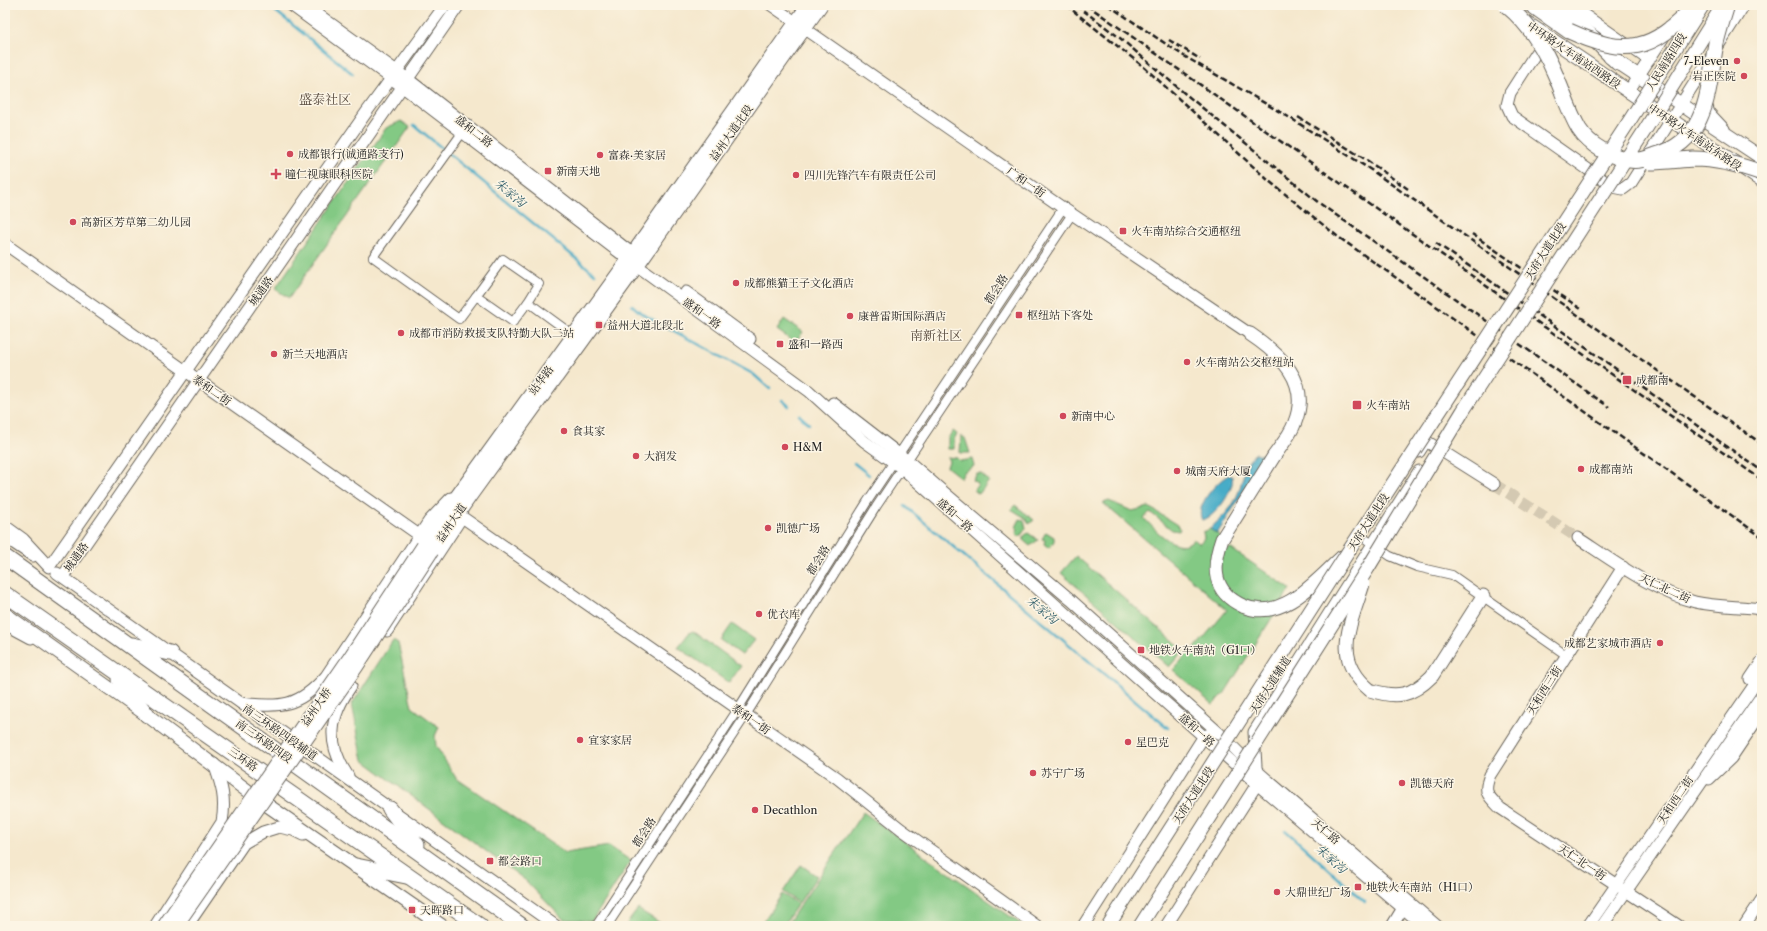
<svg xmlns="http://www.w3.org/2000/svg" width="1767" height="931" font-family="'Libre Caslon Text','Noto Serif SC',serif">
  <rect width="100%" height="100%" fill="#fcf5e5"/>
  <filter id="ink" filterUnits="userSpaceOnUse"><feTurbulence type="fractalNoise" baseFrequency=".025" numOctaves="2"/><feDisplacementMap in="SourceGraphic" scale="8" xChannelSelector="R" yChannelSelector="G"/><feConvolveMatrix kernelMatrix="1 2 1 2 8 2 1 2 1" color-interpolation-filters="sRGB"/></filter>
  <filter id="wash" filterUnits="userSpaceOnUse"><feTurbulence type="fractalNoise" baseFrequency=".012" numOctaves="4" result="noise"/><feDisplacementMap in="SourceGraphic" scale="16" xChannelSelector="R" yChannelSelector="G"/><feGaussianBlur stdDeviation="0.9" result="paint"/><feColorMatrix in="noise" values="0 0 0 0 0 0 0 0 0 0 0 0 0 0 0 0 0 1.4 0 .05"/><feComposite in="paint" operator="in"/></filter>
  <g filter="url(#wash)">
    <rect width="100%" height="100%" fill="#f5e8cd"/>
    <g fill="#83c984" stroke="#507250">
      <path d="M401,121l9,6 -121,171 -14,-9 111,-161z"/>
      <path d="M784,319l19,13 -8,11 -18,-13z"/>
      <path d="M953,431l4,3 -3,5v10h-6v-11z"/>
      <path d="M961,436l4,2 5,15h-10z"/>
      <path d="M947,457l10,1 3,3 12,-2 2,7 -10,6 -3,6 -14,-11 2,-6z"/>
      <path d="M977,474h4l8,7 -10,13 -5,-4 4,-6 -5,-4z"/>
      <path d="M1109,501l23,10 17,-4 28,18 3,3 -1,3 -7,-1 -22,-18 -6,6c11,12 34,38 50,21l2,3 4,1 4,-5 -1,-6 7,-3 10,7 -5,20 15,-8 60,41 -66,105 -11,11 -40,-35 15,-17 2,1 37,-44 -124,-107z"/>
      <path d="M1015,505l19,15 -5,4 -5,-7 -13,-8z"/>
      <path d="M1020,519l4,2 2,7 -6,9 -4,-4 2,-4 -2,-2z"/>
      <path d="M1046,532l8,5v4l-5,7 -5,-4 1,-4 -3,-1z"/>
      <path d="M1028,533l10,7 -8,6 -7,-6 1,-4z"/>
      <path d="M1076,556l108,94 -15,17 -108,-94z"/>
      <path d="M732,624l22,16 -12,15 -21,-15z"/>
      <path d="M693,631l48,35 -12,17 -51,-36 11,-14z"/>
      <path d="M393,640l5,3 14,64 27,20 -4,9 1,10 20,32 109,75 44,-7 22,15 -39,60 -29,-2 -38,-39 -162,-120 -11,-56z"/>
      <path d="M863,812l161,114h-238z"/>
      <path d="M801,865l16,11 -18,27 -16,-11z"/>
      <path d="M782,894l16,10 -15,22h-23z"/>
      <path d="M638,909l27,17h-40z"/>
    </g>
    <g fill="#47acc7" stroke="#326472">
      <path d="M1256,453l7,2v6l-46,73 -7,-5c9,-10 20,-17 26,-31 7,-13 7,-36 20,-45z"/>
      <path d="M1229,475l3,1c4,13 -17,42 -30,44 -8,-13 15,-40 27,-45z"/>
    </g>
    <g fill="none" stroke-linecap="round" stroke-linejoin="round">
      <g stroke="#47acc7" stroke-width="2.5">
        <path d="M268,5l85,69"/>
        <path d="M414,125l181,149"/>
        <path d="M632,305l9,8 112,61 17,15"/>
        <path d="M782,400l7,6"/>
        <path d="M799,415l10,9"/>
        <path d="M854,463l15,12"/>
        <path d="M905,506l263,222"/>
        <path d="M1285,830l80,72"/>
      </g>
    </g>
  </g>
  <g filter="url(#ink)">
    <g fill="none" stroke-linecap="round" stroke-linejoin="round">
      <path stroke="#d4c9b2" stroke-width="11" stroke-dasharray="11 5.5" stroke-linecap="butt" d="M1494,484l84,54"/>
      <g stroke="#68635a" stroke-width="10">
        <g id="street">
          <path d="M462,133l-89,124 86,62 17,-23 37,26 15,-20"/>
          <path d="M476,296l27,-37 36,25 -11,18 45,33"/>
          <path d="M1364,538l26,18 27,11 35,8 114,80"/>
          <path d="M596,926l142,-217 129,-207 196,-294"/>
          <path d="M607,926l139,-211 130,-208 196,-293"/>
        </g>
      </g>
      <g stroke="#68635a" stroke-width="13">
        <g id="secondary">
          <path d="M291,5l112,82 225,172 181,132 55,50 39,28 354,315 167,142"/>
          <path d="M305,5l104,75 229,178"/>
          <path d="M771,5l292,203 187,126"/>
          <path d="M1570,5l79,55"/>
          <path d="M1544,40l-34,53 -3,12 5,11 101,71 10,2 8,-6 113,-178"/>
          <path d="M1628,92l39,-60"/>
          <path d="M1705,100l4,13 15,16"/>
          <path d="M5,244l414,291"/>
          <path d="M686,292l64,47"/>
          <path d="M833,403l75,58 32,28 131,111 147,132 39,39 180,155"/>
          <path d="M1419,452l7,-11 68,43"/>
          <path d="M462,517l375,261 64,51 136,97"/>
          <path d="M5,526l18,13 26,28 319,-457 77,-105"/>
          <path d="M5,537l28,19"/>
          <path d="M1578,538c35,23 77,54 117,64 21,5 45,4 67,7"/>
          <path d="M1623,567l-133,208c-7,17 -3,20 10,33l179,118"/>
          <path d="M57,573l499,353"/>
          <path d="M63,576l396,-571"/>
          <path d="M5,624l26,14"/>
          <path d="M387,631l75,-114"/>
          <path d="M1750,679l12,-18"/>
          <path d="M241,703c39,5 58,4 85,-27l103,-155 22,-23"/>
          <path d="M348,776c-22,-33 -19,-58 3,-90"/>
          <path d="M1709,779l22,-21 31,-46"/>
          <path d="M155,926l67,-104c4,-23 0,-36 -8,-58"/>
          <path d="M187,926l57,-83 19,-11 16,-5 14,3 10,5"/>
          <path d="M1083,926l121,-190 6,-2"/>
          <path d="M1166,926l91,-142 -3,-52 165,-261"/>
          <path d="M1392,926l14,-23"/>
          <path d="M1588,926l174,-252"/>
          <path d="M1602,926l160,-231"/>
          <path d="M1744,926l18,-27"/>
        </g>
      </g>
      <g stroke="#68635a" stroke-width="15">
        <g id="primary">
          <path d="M1527,23l235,158"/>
          <path d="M1610,57l152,101"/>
          <path d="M1250,334c30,20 61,48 45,88 -4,12 -14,24 -21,34"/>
          <path d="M423,546l26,-39 184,-254 175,-248"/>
          <path d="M432,551l39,-56 166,-229 184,-261"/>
          <path d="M1243,606c39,17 74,-26 99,-49"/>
          <path d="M5,614l142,101 110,83 185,128"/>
          <path d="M1370,690c27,9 42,6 62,-14l51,-80"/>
        </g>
      </g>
      <g stroke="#68635a" stroke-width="17">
        <g id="highway">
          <path d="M1532,5l37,26"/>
          <path d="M1554,5l21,15 43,43"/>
          <path d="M5,557l517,369"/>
          <path d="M5,594l475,332"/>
          <path d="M132,645l38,8"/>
          <path d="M120,680l27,35"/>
          <path d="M390,809l27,36"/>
          <path d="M356,866l50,10"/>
        </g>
      </g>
      <use href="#street" stroke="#fff" stroke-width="8"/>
      <use href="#secondary" stroke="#fff" stroke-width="11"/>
      <use href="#primary" stroke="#fff" stroke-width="13"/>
      <use href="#highway" stroke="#fff" stroke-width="15"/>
      <g stroke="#1c1c1c" stroke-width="2.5" stroke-dasharray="6 3" stroke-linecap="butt">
        <path d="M1066,5l79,63 124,113 68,55 425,301"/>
        <path d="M1076,5l44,33 63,54 136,111 290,204"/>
        <path d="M1087,5l675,475"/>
        <path d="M1108,5l76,51 108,63 79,51 391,274"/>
        <path d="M1169,40l31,19"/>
        <path d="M1298,117l70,44 40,28"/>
        <path d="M1472,234l109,75"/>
        <path d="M1436,243l326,228"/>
      </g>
      <g stroke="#68635a" stroke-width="15" stroke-linecap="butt">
        <g id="primary-bridge">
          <path d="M1363,584c-12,40 -32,74 7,106"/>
          <path d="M1243,606c-31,-14 -31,-39 -21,-67l52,-83"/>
          <path d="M164,926l184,-266 75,-114"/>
          <path d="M176,926l181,-260 75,-115"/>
          <path d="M1108,926l240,-374 282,-432 73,-115"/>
          <path d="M1140,926l228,-358 95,-157 182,-281 78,-125"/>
        </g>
      </g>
      <g stroke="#68635a" stroke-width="17" stroke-linecap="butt">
        <g id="highway-bridge">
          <path d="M1506,5c22,18 38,42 49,69 8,18 14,38 24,55 11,17 32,28 51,31 8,2 18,-2 26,-5 53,-14 52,-68 60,-112 3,-13 7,-25 11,-38"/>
          <path d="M1569,31c57,26 83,21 126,-26"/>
          <path d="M1649,162c15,0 29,-2 44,-3 23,0 47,6 69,14"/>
        </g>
      </g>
      <use href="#primary-bridge" stroke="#fff" stroke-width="13"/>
      <use href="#highway-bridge" stroke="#fff" stroke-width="15"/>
    </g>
  </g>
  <g fill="#d1495b" stroke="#fcf5e5" stroke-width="1.5">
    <circle cx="1737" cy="61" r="4"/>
    <circle cx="1744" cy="76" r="4"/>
    <circle cx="290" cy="154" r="4"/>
    <circle cx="600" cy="155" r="4"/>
    <rect x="544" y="167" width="8" height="8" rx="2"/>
    <path d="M274 168h4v4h4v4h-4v4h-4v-4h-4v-4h4z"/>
    <circle cx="796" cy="175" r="4"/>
    <circle cx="73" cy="222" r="4"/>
    <rect x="1119" y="227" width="8" height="8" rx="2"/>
    <circle cx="736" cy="283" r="4"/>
    <rect x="1015" y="311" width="8" height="8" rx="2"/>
    <circle cx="850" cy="316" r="4"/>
    <rect x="595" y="321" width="8" height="8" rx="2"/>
    <circle cx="401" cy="333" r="4"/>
    <rect x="776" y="340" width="8" height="8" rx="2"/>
    <circle cx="274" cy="354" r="4"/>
    <circle cx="1187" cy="362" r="4"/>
    <rect x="1622" y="375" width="10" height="10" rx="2"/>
    <rect x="1352" y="400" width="10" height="10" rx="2"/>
    <circle cx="1063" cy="416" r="4"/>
    <circle cx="564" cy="431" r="4"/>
    <circle cx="785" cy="447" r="4"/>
    <circle cx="636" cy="456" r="4"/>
    <circle cx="1581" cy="469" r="4"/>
    <circle cx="1177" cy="471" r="4"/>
    <circle cx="768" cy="528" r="4"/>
    <circle cx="759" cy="614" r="4"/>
    <circle cx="1660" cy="643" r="4"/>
    <rect x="1137" y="646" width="8" height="8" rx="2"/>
    <circle cx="580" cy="740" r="4"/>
    <circle cx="1128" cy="742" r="4"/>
    <circle cx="1033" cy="773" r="4"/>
    <circle cx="1402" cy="783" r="4"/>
    <circle cx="755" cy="810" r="4"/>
    <rect x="486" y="857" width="8" height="8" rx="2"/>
    <rect x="1354" y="883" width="8" height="8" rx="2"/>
    <circle cx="1277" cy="892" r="4"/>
    <rect x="408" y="906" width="8" height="8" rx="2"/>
  </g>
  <g text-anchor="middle" stroke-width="3" stroke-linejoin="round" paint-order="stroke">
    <g font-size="11" fill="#1c1c1c" stroke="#fcf5e5">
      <text transform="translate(1574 55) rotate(34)" y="4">中环路火车南站西路段</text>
      <text transform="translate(1666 62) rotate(-58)" y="4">人民南路四段</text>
      <text transform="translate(474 131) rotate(38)" y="4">盛和二路</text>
      <text transform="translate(731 133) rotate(-55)" y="4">益州大道北段</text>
      <text transform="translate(1695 137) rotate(34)" y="4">中环路火车南站东路段</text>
      <text transform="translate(1026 182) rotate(35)" y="4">广和一街</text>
      <text transform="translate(1545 251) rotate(-57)" y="4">天府大道北段</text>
      <text transform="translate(996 289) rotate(-57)" y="4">都会路</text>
      <text transform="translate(261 291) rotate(-55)" y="4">城通路</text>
      <text transform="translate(702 313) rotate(36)" y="4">盛和一路</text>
      <text transform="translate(541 380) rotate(-54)" y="4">站华路</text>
      <text transform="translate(212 390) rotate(35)" y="4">泰和二街</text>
      <text transform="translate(955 515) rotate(42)" y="4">盛和一路</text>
      <text transform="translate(1368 522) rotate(-57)" y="4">天府大道北段</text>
      <text transform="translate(451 523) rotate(-56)" y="4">益州大道</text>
      <text transform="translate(76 557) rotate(-55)" y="4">城通路</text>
      <text transform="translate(818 560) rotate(-58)" y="4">都会路</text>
      <text transform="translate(1665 588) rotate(25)" y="4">天仁北二街</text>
      <text transform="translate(1270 685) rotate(-57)" y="4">天府大道辅道</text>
      <text transform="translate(1544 690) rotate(-58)" y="4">天和西三街</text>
      <text transform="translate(316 707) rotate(-55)" y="4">益州大桥</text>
      <text transform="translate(751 719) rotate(35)" y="4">泰和一街</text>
      <text transform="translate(1197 730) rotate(42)" y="4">盛和一路</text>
      <text transform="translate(280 732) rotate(35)" y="4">南三环路四段辅道</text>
      <text transform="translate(264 741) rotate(35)" y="4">南三环路四段</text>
      <text transform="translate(243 759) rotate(35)" y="4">三环路</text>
      <text transform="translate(1193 795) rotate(-57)" y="4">天府大道北段</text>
      <text transform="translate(1675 800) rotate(-56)" y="4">天和西二街</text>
      <text transform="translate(1326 831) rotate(41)" y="4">天仁路</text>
      <text transform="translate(644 832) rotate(-57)" y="4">都会路</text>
      <text transform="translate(1582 862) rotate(34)" y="4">天仁北一街</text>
    </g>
    <g font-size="11" fill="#1c1c1c" stroke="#fcf5e5" text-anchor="start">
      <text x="1729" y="65" text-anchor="end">7-Eleven</text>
      <text x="1736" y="80" text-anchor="end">岩正医院</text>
      <text x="298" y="158">成都银行(诚通路支行)</text>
      <text x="608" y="159">富森·美家居</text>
      <text x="556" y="175">新南天地</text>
      <text x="285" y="178">瞳仁视康眼科医院</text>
      <text x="804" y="179">四川先锋汽车有限责任公司</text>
      <text x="81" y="226">高新区芳草第二幼儿园</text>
      <text x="1131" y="235">火车南站综合交通枢纽</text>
      <text x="744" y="287">成都熊猫王子文化酒店</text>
      <text x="1027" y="319">枢纽站下客处</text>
      <text x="858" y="320">康普雷斯国际酒店</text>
      <text x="607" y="329">益州大道北段北</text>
      <text x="409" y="337">成都市消防救援支队特勤大队二站</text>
      <text x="788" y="348">盛和一路西</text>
      <text x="282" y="358">新兰天地酒店</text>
      <text x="1195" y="366">火车南站公交枢纽站</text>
      <text x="1636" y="384">成都南</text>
      <text x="1366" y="409">火车南站</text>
      <text x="1071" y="420">新南中心</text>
      <text x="572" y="435">食其家</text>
      <text x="793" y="451">H&amp;M</text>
      <text x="644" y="460">大润发</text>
      <text x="1589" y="473">成都南站</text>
      <text x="1185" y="475">城南天府大厦</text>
      <text x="776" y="532">凯德广场</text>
      <text x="767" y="618">优衣库</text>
      <text x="1652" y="647" text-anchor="end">成都艺家城市酒店</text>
      <text x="1149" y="654">地铁火车南站（G1口）</text>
      <text x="588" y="744">宜家家居</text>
      <text x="1136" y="746">星巴克</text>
      <text x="1041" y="777">苏宁广场</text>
      <text x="1410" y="787">凯德天府</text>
      <text x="763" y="814">Decathlon</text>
      <text x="498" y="865">都会路口</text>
      <text x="1366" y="891">地铁火车南站（H1口）</text>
      <text x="1285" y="896">大鼎世纪广场</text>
      <text x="420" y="914">天晖路口</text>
    </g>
    <g font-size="12" font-style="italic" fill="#2f5d69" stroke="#fcf5e5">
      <text transform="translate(510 193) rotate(40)" y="4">朱家沟</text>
      <text transform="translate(1042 610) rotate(40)" y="4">朱家沟</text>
      <text transform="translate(1331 859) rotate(42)" y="4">朱家沟</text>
    </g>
    <g font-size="13" fill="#584b3f" stroke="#fcf5e5">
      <text x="325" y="104">盛泰社区</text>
      <text x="936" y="340">南新社区</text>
    </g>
  </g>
  <rect width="1767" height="931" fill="none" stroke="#fcf5e5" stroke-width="20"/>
</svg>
